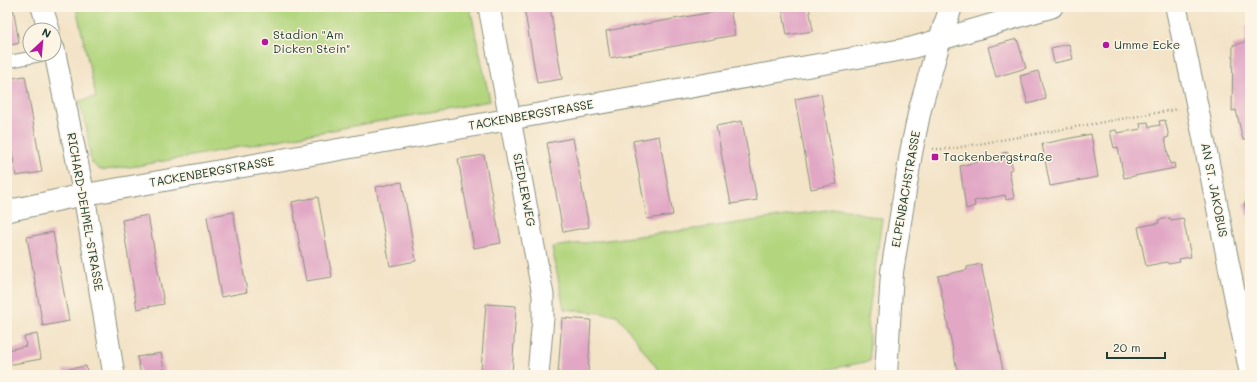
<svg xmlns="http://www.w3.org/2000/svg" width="1257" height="382" font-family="Mali,sans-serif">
  <rect width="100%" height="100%" fill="#fcf5e5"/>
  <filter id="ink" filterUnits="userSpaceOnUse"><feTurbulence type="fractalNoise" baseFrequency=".025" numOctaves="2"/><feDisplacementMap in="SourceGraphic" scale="8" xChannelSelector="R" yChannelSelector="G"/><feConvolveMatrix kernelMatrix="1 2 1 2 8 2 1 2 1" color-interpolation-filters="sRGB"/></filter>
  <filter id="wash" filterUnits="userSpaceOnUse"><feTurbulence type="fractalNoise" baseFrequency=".012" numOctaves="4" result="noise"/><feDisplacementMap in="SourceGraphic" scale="16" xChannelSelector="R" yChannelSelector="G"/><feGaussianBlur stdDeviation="0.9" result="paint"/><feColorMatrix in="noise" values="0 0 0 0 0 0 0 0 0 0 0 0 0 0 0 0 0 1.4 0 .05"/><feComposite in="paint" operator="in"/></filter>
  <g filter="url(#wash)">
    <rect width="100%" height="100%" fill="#f3e3c7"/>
    <g fill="#b2d57e" stroke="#688959">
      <path d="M76,7h394l20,94 -353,65 -33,4 -5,-1 -8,-7 -4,-32 -8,-29 17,-4z"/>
      <path d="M839,208l43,11 -14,100 2,42 -71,14h-137l-45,-60 -53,-6 -12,-62 166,-21z"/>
    </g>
    <g id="blocks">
      <g fill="#e1a7c5">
        <path d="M7,7h6l6,36 -12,3z"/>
        <path d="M524,7h26l12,72 -25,4z"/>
        <path d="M782,7h27l4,24 -26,4z"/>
        <path d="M730,9l5,26 -125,23 -4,-27z"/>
        <path d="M1250,26v113l-7,1 -7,-30 -4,1 1,-66 13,-3 -1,-15z"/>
        <path d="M1017,39l9,29 -30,9 -8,-30z"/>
        <path d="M1069,44l4,15 -19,4 -3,-15z"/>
        <path d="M1038,71l8,28 -18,5 -8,-28z"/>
        <path d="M25,76l17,96 -26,4 -9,-53v-44z"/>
        <path d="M821,94l16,90 -26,5 -16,-90z"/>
        <path d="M1165,120l4,17 -4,1 5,26 4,-1 1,5 -51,10 -6,-31 -4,1 -4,-17 6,-1 1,3 24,-4 -1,-6 8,-1 1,5 11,-2 -1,-4z"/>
        <path d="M742,121l15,79 -26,4 -15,-78z"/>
        <path d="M1091,134l7,43 -48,9 -8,-42z"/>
        <path d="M659,136l14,79 -26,4 -14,-78z"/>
        <path d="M573,138l16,89 -26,5 -16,-89z"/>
        <path d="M1008,152l5,17 -4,1 5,28 -8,2 -1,-5 -31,6 1,5 -9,3 -6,-43 17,-4 -1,-6h9l1,4 17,-4 -1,-3z"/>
        <path d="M484,155l17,88 -27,5 -16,-89z"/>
        <path d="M402,182l14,79 -26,5 -14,-79z"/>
        <path d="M318,197l14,80 -26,4 -14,-79z"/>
        <path d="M1250,202v13l-3,1 -3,-13z"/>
        <path d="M233,212l14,80 -26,5 -14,-80z"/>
        <path d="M148,215l16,89 -27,5 -15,-89z"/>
        <path d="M1170,218l1,2 12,-2 8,39 -12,2 1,3 -12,2 -1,-2 -21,4 -8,-39 21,-4 -1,-3z"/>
        <path d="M53,232l16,89 -26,5 -16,-89z"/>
        <path d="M981,264l23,111h-46l-20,-99 29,-6v-3z"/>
        <path d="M486,304l30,2 -4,69h-35l1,-5h3z"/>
        <path d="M562,318l29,2 -3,55h-30z"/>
        <path d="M37,334l4,25 -34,6v-15l19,-4 -2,-9z"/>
        <path d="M161,353l4,22h-24l-4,-18z"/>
        <path d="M86,366l2,9h-24l-1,-5z"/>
      </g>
    </g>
  </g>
  <g filter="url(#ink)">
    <use href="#blocks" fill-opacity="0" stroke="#89907e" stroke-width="1"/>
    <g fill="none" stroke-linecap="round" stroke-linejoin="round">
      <g stroke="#89907e" stroke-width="13">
        <path id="service" d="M7,62l41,-8"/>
      </g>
      <g stroke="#89907e" stroke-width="23">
        <g id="minor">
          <path d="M42,7l7,23"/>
          <path d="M489,7l54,288v23l-5,57"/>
          <path d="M1176,7l21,98 53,267"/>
          <path d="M54,49l30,146 30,180"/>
          <path d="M7,211l70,-15 834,-148 141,-41"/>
        </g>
      </g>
      <g stroke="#89907e" stroke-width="24">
        <path id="tertiary" d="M886,375l6,-103 19,-119 9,-44 20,-70 11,-32"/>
      </g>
      <path stroke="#89907e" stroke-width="2.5" stroke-dasharray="1 3" stroke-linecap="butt" d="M933,149h17l228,-40"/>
      <use href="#service" stroke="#fff" stroke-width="11"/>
      <use href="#minor" stroke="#fff" stroke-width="21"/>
      <use href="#tertiary" stroke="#fff" stroke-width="22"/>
    </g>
  </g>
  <g fill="#b5179e" stroke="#fcf5e5" stroke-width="1.5">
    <circle cx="265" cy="42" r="4"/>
    <circle cx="1106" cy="45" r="4"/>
    <rect x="931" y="153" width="8" height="8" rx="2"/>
  </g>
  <g text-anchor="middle" stroke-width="3" stroke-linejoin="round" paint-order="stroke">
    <g font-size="12" fill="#1f3d34" stroke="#fcf5e5" text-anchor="start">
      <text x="273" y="39">Stadion "Am<tspan x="273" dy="14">Dicken Stein"</tspan></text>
      <text x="1114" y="49">Umme Ecke</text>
      <text x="943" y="161">Tackenbergstraße</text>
    </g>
    <g font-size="12" fill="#1f3d34" stroke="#fcf5e5">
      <text transform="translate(531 115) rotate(-10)" y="4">TACKENBERGSTRASSE</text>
      <text transform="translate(212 172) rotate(-10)" y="4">TACKENBERGSTRASSE</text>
      <text transform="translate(906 189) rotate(-80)" y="4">ELPENBACHSTRASSE</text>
      <text transform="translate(524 190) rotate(79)" y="4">SIEDLERWEG</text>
      <text transform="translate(1214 190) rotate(79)" y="4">AN ST. JAKOBUS</text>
      <text transform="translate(85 212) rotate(80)" y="4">RICHARD-DEHMEL-STRASSE</text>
    </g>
  </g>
  <rect width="1257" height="382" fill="none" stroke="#fcf5e5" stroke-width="24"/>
  <g transform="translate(42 42) rotate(26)"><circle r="19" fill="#fcf5e5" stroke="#a4ab9e"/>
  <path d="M0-3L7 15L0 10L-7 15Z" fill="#b5179e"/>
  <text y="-6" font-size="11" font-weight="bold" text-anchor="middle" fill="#1f3d34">N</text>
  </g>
  <path d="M1107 352v6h58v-6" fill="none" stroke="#1f3d34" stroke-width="2"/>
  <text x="1113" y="352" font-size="12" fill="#1f3d34" stroke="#fcf5e5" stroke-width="3" paint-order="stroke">20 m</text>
</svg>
